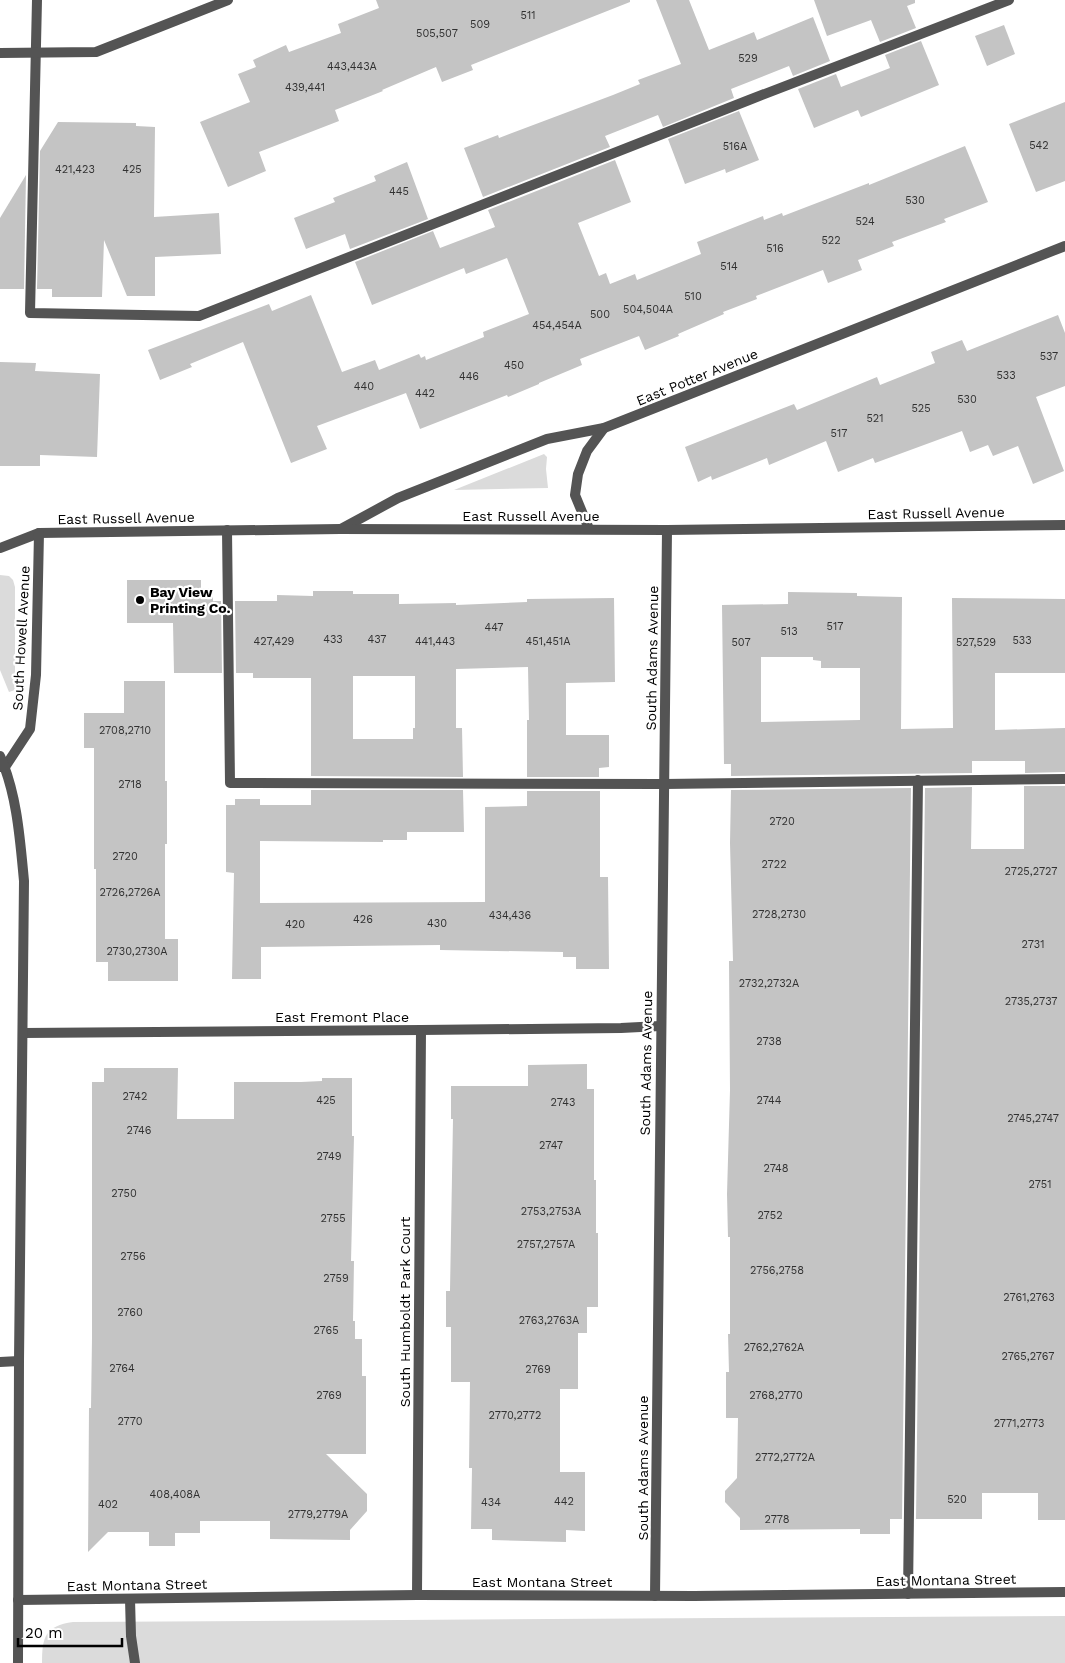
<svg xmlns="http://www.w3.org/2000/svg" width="1065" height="1663" font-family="'Work Sans',sans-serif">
  <rect width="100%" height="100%" fill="#fff"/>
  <g fill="#dbdbdb">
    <path d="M544,454l3,3 -1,12 2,19 -94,2z"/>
    <path d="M0,575l9,1 4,4 2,7v103l-6,2 -9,-22z"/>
    <path d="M1065,1616v47h-1023c0,-26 3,-37 31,-41z"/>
  </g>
  <g fill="#c4c4c4" fill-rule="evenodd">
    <path d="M376,0h254v2l-159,63 2,5 -31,12 -6,-15 -54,23 1,1 -48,19 4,11 -80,31 7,19 -38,16 -28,-65 50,-20 -12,-28 18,-7 -3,-7 33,-15 3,7 52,-19 -3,-9 41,-16z"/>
    <path d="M656,0h33l20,50 45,-18 3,8 56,-23 17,44 -37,15 -4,-10 -58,23 3,9 -71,29 -5,-12 -53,21 5,11 -127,50 -19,-49 34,-13 1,3 114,-43 27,-11 -2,-4 43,-16z"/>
    <path d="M814,0h101v3l-8,3 9,22 -36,14 -9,-22 -44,16z"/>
    <path d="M1004,25l11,29 -28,12 -12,-30z"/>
    <path d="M921,41l18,44 -78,32 -3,-7 -44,18 -16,-39 38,-15 5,13 49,-19 -5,-13z"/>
    <path d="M1065,102v79l-29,11 -27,-68z"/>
    <path d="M739,111l20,49 -33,13 -1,-4 -40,15 -17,-45z"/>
    <path d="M58,122l78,1v3l19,1 -1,90 65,-4 2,41 -66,3v39h-28l-23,-56 -2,57h-50v-8h-15l3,-138z"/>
    <path d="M965,146l23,56 -44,17 2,3 -54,20 2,4 -36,14 4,10 -34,13 -5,-13 -67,26 1,3 -34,13 1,2 -46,20 1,2 -34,14 -6,-14 -59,23 2,6 -43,18v1l-31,13 -1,-2 -87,34 -14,-36 -89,33 10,23 -36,14 -48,-121 -53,22 2,3 -32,13 -12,-30 121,-46 3,7 39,-16 31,77 33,-12 4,10 40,-16 2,4 4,-2 1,4 58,-23 -1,-5 46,-18 -22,-56 -41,16 -2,-6 -92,37 -17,-43 78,-31 7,17 55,-21 -7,-17 127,-50 16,42 -53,21 21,53 7,-3 4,11 25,-10 2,6 64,-26 -4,-12 66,-26 1,4 18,-7 1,3 86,-33v2z"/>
    <path d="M407,162l21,57 -78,30 -5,-15 -39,15 -12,-31 41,-16 -2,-4 43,-17 -2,-5z"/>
    <path d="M26,175l-2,114h-24v-71z"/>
    <path d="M1058,315l7,18v53l-29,11 28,74 -31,13 -15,-38 -25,10 -5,-11 -18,7 -8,-21 -87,32 -2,-5 -35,14 -12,-31 -57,24 -2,-7 -55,22 -1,-4 -13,6 -13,-35 109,-43 3,6 80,-33 3,8 55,-22 -4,-11 31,-12 5,11z"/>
    <path d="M0,362l36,1 -1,8 65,3 -3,83 -57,-2v11h-40z"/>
    <path d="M127,580h74v8h12v13h8l1,72h-48l-1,-50h-46z"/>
    <path d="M313,591h40v3h46v10l57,-1v2l71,-3v-3l87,-1 1,84 -49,1v52h43v32l-10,1v9h-72v-57h2l-1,-53 -72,2v59h6l1,49 -152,-1v-98h-58v-5h-17l-1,-72h42v-6l36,1zM353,676h62v52h-2v11h-60z"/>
    <path d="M788,592l69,1v3l45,1 -1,132 52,-1 -1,-130 113,1v74h-70v57l70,-2v44l-40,1v-12h-53v12l-241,3v-12h-7l-2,-159 66,-1zM761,657h52v3l8,1v7h39v52l-99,2z"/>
    <path d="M124,681h41v100h2v63h-2v95h13v42h-70v-19h-12v-93h-2v-121h-10v-35h40z"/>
    <path d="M1024,786h41v734h-27v-27h-56v26h-66l9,-731 47,-1 -1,62h53z"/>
    <path d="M911,788l-9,731h-12v15h-30v-5l-120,1v-12l-15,-16v-11l12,-13 1,-60h-12v-46h3l-1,-38h2v-97h-2l-1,-43 3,-104 -1,-129h4l-3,-118 1,-53z"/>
    <path d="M311,790h152l1,42h-57v8h-24v2l-123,-1v62l225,-1v-95l42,-1v-15h73v86h8l1,92h-33v-12h-13v-5l-123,-2v-5l-179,2v32h-29l2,-106 -8,-1v-67h9v-6h25v6h51z"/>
    <path d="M587,1064v25h7v91h2v53h2v74h-11v26h-9v56h-18v83h25v59l-19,-1v12l-74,-2v-11h-21l1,-61h-3l1,-86h-19v-55h-5v-36h4l3,-172h-2v-33h77v-21z"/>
    <path d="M104,1068h74l-1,51h57v-37h67l21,-1v-3h30v58h2l-3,125h3l-1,60h2v18h7v37h4v78h-40l41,40v17l-17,19v10l-80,-1v-18h-70v12h-25v13h-26v-14h-41l-20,20 1,-144h2l1,-70v-256h12z"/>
  </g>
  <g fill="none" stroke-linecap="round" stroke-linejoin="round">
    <g stroke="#545454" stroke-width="10">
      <path d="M37,0l-7,313 169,3 550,-216 260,-100"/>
      <path d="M227,530l3,253 434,1 401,-5"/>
      <path d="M908,1594l10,-814"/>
    </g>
    <g stroke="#545454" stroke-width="10">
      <path d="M0,53l96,-1 132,-52"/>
      <path d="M341,529l57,-31 149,-59 57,-11 461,-182"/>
      <path d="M589,529l-14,-34 3,-21 9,-23 17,-23"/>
      <path d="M0,548l39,-15 301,-4 327,1 398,-5"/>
      <path d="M0,767h5l25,-38 6,-54 3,-142"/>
      <path d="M23,1033l398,-3 200,-2 39,-2"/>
      <path d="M0,1362l19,-1"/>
      <path d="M417,1595l4,-565"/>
      <path d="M655,1596l12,-1066"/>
      <path d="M130,1599l1,37 4,27"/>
      <path d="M18,1600l399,-5 277,1 371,-4"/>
    </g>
    <path stroke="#545454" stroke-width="10" d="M0,756c17,38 20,83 24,125l-5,480 -1,302"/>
  </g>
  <circle fill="#000" stroke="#fff" stroke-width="2" cx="140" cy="600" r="5"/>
  <g text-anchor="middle" stroke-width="4.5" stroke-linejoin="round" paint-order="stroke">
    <g font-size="11" fill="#313131">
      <text x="528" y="19">511</text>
      <text x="480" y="28">509</text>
      <text x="437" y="37">505,507</text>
      <text x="748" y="62">529</text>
      <text x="352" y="70">443,443A</text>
      <text x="305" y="91">439,441</text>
      <text x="1039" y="149">542</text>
      <text x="735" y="150">516A</text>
      <text x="75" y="173">421,423</text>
      <text x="132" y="173">425</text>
      <text x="399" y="195">445</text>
      <text x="915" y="204">530</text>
      <text x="865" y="225">524</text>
      <text x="831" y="244">522</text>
      <text x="775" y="252">516</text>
      <text x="729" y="270">514</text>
      <text x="693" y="300">510</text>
      <text x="648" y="313">504,504A</text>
      <text x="600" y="318">500</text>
      <text x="557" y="329">454,454A</text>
      <text x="1049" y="360">537</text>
      <text x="514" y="369">450</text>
      <text x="1006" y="379">533</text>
      <text x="469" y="380">446</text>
      <text x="364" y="390">440</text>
      <text x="425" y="397">442</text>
      <text x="967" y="403">530</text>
      <text x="921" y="412">525</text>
      <text x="875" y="422">521</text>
      <text x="839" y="437">517</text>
      <text x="835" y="630">517</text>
      <text x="494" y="631">447</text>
      <text x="789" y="635">513</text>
      <text x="333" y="643">433</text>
      <text x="377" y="643">437</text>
      <text x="1022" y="644">533</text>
      <text x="274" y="645">427,429</text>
      <text x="435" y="645">441,443</text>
      <text x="548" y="645">451,451A</text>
      <text x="741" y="646">507</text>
      <text x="976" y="646">527,529</text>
      <text x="125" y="734">2708,2710</text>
      <text x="130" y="788">2718</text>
      <text x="782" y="825">2720</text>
      <text x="125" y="860">2720</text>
      <text x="774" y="868">2722</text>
      <text x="1031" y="875">2725,2727</text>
      <text x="130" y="896">2726,2726A</text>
      <text x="779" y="918">2728,2730</text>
      <text x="510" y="919">434,436</text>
      <text x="363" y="923">426</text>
      <text x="437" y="927">430</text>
      <text x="295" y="928">420</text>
      <text x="1033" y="948">2731</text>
      <text x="137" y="955">2730,2730A</text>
      <text x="769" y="987">2732,2732A</text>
      <text x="1031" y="1005">2735,2737</text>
      <text x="769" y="1045">2738</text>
      <text x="135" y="1100">2742</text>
      <text x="326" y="1104">425</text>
      <text x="769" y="1104">2744</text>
      <text x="563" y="1106">2743</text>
      <text x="1033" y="1122">2745,2747</text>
      <text x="139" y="1134">2746</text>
      <text x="551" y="1149">2747</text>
      <text x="329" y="1160">2749</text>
      <text x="776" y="1172">2748</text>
      <text x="1040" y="1188">2751</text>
      <text x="124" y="1197">2750</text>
      <text x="551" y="1215">2753,2753A</text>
      <text x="770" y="1219">2752</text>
      <text x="333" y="1222">2755</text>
      <text x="546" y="1248">2757,2757A</text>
      <text x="133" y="1260">2756</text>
      <text x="777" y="1274">2756,2758</text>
      <text x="336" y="1282">2759</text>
      <text x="1029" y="1301">2761,2763</text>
      <text x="130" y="1316">2760</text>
      <text x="549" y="1324">2763,2763A</text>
      <text x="326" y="1334">2765</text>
      <text x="774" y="1351">2762,2762A</text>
      <text x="1028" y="1360">2765,2767</text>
      <text x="122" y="1372">2764</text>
      <text x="538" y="1373">2769</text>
      <text x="329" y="1399">2769</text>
      <text x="776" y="1399">2768,2770</text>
      <text x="515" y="1419">2770,2772</text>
      <text x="130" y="1425">2770</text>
      <text x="1019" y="1427">2771,2773</text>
      <text x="785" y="1461">2772,2772A</text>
      <text x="175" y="1498">408,408A</text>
      <text x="957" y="1503">520</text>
      <text x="564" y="1505">442</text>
      <text x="491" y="1506">434</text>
      <text x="108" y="1508">402</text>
      <text x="318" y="1518">2779,2779A</text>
      <text x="777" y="1523">2778</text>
    </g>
    <g font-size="14" fill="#000" stroke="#fff">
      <text transform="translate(697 377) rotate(-22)" y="5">East Potter Avenue</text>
      <text transform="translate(936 513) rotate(-1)" y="5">East Russell Avenue</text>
      <text x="531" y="521">East Russell Avenue</text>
      <text transform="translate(126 518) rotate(-1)" y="5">East Russell Avenue</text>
      <text transform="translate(21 638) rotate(-87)" y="5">South Howell Avenue</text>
      <text transform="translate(652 658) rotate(-89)" y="5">South Adams Avenue</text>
      <text x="342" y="1022">East Fremont Place</text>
      <text transform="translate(646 1063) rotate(-89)" y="5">South Adams Avenue</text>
      <text transform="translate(405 1312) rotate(-90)" y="5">South Humboldt Park Court</text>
      <text transform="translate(643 1468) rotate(-90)" y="5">South Adams Avenue</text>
      <text transform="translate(946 1580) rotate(-1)" y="5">East Montana Street</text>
      <text x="542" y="1587">East Montana Street</text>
      <text transform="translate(137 1585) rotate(-1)" y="5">East Montana Street</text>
    </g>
    <g font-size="14" font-weight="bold" fill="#000" stroke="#fff" text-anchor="start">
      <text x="150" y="597">Bay View<tspan x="150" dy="16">Printing Co.</tspan></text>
    </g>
  </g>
  <path d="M18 1638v8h104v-8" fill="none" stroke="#000000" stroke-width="2.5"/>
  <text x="25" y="1638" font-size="15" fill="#000000" stroke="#ffffff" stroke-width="4" paint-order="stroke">20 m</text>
</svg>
